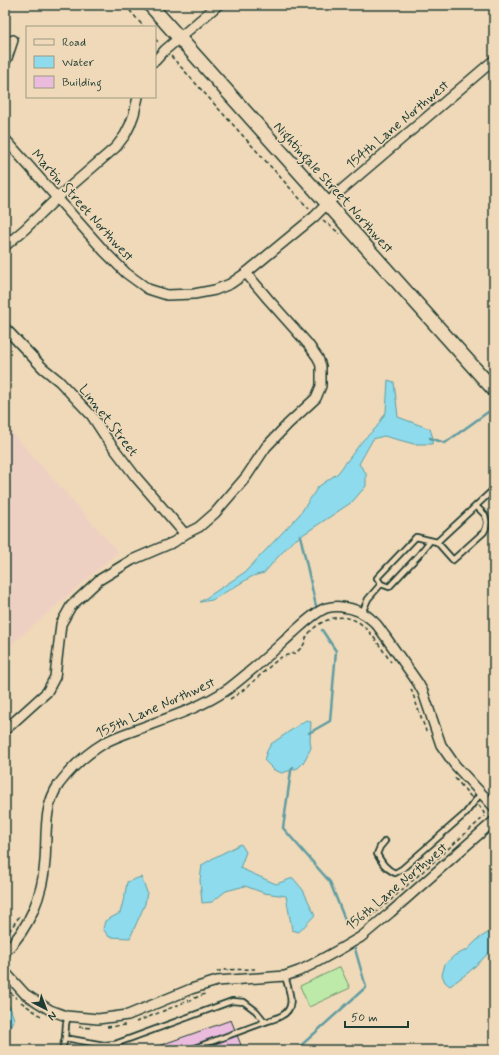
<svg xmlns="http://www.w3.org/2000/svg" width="499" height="1055" font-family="Mynerve,sans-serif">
  <rect width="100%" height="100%" fill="#efd9b8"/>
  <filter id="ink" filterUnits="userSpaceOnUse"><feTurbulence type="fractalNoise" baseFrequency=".025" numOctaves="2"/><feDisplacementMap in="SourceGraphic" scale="8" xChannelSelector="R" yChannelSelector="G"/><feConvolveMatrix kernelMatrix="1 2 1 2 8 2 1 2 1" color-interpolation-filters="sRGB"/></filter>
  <g filter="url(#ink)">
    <path fill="#eed0c3" d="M5,425l113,127 -113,98z"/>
    <path fill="#bdeaa8" stroke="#6e946e" d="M340,967l10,21 -41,19 -9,-21z"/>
    <g fill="#8ddbec" stroke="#619ca2">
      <path d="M388,380l6,2 4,35 32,12 3,9 -1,6h-18l-30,-8 -11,3 -14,25 7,9v13l-14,16 -60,40 -15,16 -13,15 -11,3 -41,24 -12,2 45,-30 55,-58 18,-27 20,-14 25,-33 13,-12 10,-16z"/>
      <path d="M306,720l5,2 -1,18 1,8 -8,15 -5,5 -16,5 -8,-3 -10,-10 3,-9 4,-7z"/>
      <path d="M241,844l5,8 -6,16 36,16 17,-6 10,12 12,25 -16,17 -7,-2 -6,-34 -22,-3 -19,-7 -19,5 -14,11 -10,1 -2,-23 2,-15 13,-8z"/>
      <path d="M141,877l6,15 -2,12 -15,34 -21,-1 -6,-8 2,-8 15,-8 5,-19 2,-12z"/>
      <path d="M494,929v19l-25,24 -19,14 -5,-4 -3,-7 3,-11 10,-9 12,-5 11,-11z"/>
      <path d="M5,1002l5,5 4,12 -5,10 -4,3z"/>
    </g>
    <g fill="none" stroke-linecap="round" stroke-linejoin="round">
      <g stroke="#619ca2" stroke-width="2.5">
        <path d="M430,438l15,5 43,-31"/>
        <path d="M300,535l16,71"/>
        <path d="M309,733l21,-12 6,-70 -14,-21"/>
        <path d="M293,767l-2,4 -8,57 47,54 15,38"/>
        <path d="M296,1050l70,-63 -11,-38"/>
      </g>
    </g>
    <path fill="#eabbdd" stroke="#1f3d34" d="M231,1020l10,25 -13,5h-81z"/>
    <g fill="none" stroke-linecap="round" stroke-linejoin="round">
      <g stroke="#1f3d34" stroke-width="8">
        <g id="lane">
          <path d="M437,542l16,18 31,-28 2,-4 1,-6 -2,-7 -9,-9"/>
          <path d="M381,584l8,3 30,-32 11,-14"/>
          <path d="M362,613l6,-14 13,-15 -4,-6 39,-41 21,5 57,-53"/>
          <path d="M385,841l-5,6 -3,7c5,9 9,15 18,19l7,-4 63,-55 16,-21"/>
          <path d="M68,1016l-2,8 -1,14 39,7 11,-1 117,-43 12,1 12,9 9,11c5,-2 11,-3 16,-6 17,-8 7,-27 4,-40"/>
          <path d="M62,1050l3,-12"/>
          <path d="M189,1050l76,-28"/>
        </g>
      </g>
      <g stroke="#1f3d34" stroke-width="12">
        <g id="street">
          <path d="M155,61l10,-11 53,-45"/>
          <path d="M5,62l2,-4 6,-18"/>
          <path d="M5,139l99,112 22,22 22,16 19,6 27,-1 21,-4 15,-6 16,-11 68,-56 25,-25 155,-132"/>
          <path d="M5,246l20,-17 32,-31 59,-51 9,-12 5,-10 4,-11 4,-17"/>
          <path d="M5,328l38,40 16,13 33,35 15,23 28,37 50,58"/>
          <path d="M5,730l42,-38 8,-15 6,-53 10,-18 28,-26 33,-20 42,-18 11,-8 14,-7 16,-14 31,-36 20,-30 22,-23 28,-26 5,-12v-20l-3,-8 -10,-14 -40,-45 -22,-26"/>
          <path d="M5,952c24,-24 38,-57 40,-91 2,-26 -2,-54 14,-77 12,-16 30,-32 47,-42 11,-6 24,-10 35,-14 30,-11 61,-21 87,-39 23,-17 44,-37 65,-56 9,-8 22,-21 33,-25 4,-1 12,-2 16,-1 11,1 23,6 31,14 5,4 8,10 12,15 11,16 22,31 33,47l5,9 18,53 14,20 39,42"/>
          <path d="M5,972l20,22 25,16 16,6 32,3 30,-4 63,-26 26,-8 68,-5 14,-5 14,-7 29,-16 19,-11 30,-25 103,-91"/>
        </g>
      </g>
      <g stroke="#1f3d34" stroke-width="16">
        <path id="secondary" d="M150,5l344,385"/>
      </g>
      <g stroke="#1f3d34" stroke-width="1.5" stroke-dasharray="4 3" stroke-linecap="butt">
        <path d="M125,5l19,22"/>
        <path d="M155,39l5,5"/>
        <path d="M171,56l138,153"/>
        <path d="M323,220l17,14"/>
        <path d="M490,400l4,5"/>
        <path d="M411,689l15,42"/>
        <path d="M230,699c19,-11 33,-28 50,-41 5,-3 10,-3 15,-5 2,-1 5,-4 7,-6 3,-3 3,-7 5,-11 1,-2 4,-5 6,-7 12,-11 30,-16 45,-7 12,7 25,29 33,40"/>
        <path d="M455,778l16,19"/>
        <path d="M479,805l5,8v3"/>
        <path d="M385,905l100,-89"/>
        <path d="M369,918l13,-11"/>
        <path d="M5,937l16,-23"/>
        <path d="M217,972l5,-2 33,-1"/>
        <path d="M5,987l12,12"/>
        <path d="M21,1002l20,14"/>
        <path d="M136,1022l69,-28"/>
        <path d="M79,1027l14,1"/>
        <path d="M107,1027l18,-2"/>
      </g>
      <use href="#lane" stroke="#efd9b8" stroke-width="4.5"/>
      <use href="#street" stroke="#efd9b8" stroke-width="9"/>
      <use href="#secondary" stroke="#efd9b8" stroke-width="13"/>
    </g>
  </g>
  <g text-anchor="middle" stroke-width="3" stroke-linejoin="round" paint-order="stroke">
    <g font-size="14" fill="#1f3d34" stroke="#efd9b8">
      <text transform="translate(397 124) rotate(-40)" y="5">154th Lane Northwest</text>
      <text transform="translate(334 187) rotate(48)" y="5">Nightingale Street Northwest</text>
      <text transform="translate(83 205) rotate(48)" y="5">Martin Street Northwest</text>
      <text transform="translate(109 420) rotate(52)" y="5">Linnet Street</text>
      <text transform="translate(155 707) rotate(-24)" y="5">155th Lane Northwest</text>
      <text transform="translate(396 886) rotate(-40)" y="5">156th Lane Northwest</text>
    </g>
  </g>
  <rect width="499" height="1055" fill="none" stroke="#efd9b8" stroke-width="20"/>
  <rect x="10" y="10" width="479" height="1035" fill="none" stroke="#1f3d34" stroke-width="1.5" filter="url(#ink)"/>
  <rect x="26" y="26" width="130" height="72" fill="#efd9b8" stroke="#9c9b83"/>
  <rect x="34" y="39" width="20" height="6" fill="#efd9b8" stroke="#9c9b83"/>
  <text x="62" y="46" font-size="12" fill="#1f3d34">Road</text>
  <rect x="34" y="56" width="20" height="12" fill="#8ddbec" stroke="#9c9b83"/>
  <text x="62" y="66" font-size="12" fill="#1f3d34">Water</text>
  <rect x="34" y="76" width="20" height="12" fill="#eabbdd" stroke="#9c9b83"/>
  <text x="62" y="86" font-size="12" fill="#1f3d34">Building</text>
  <g transform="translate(46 1009) rotate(138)" stroke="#efd9b8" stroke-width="3" paint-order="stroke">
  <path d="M0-3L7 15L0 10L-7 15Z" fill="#1f3d34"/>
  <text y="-6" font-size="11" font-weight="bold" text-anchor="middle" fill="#1f3d34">N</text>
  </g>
  <path d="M345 1021v6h63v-6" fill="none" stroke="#1f3d34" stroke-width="2"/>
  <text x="351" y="1021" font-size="12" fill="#1f3d34" stroke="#efd9b8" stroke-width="3" paint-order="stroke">50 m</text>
</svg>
